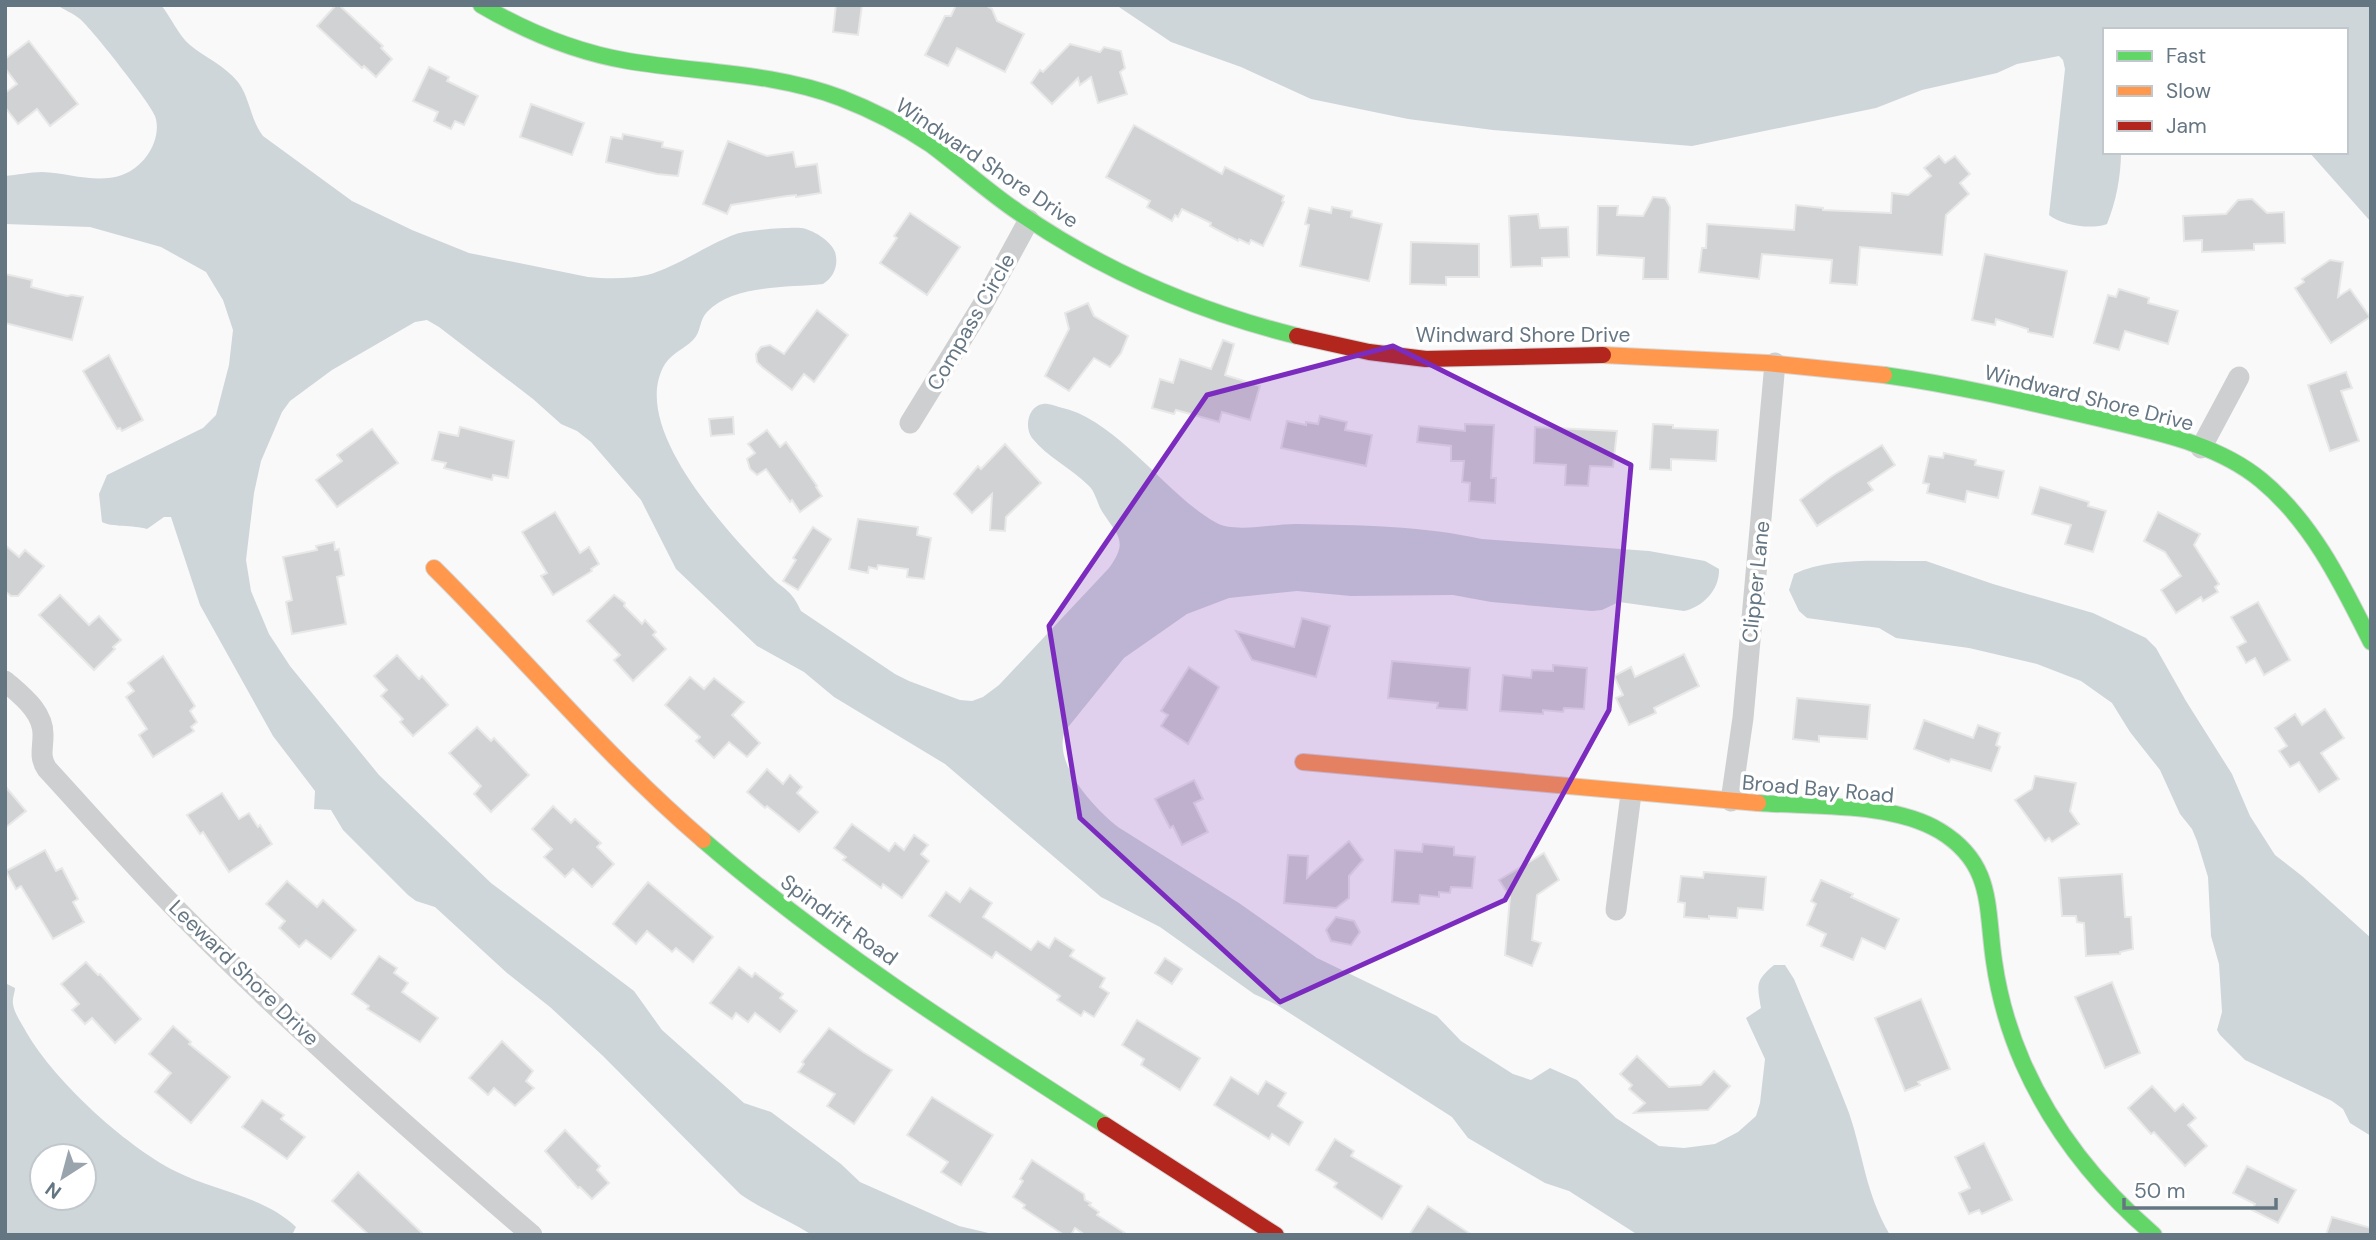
<svg xmlns="http://www.w3.org/2000/svg" width="2376" height="1240" font-family="'DM Sans',sans-serif">
  <rect width="100%" height="100%" fill="#f9f9f9"/>
  <g fill="#ced6d9" fill-rule="evenodd">
    <path d="M57,5h104c10,12 17,30 29,40 16,13 34,20 48,37 12,16 12,37 25,54l89,65 60,29 57,23 119,24c19,2 41,2 59,-2 28,-7 61,-31 89,-41 11,-4 53,-7 65,-6 11,1 30,13 34,24 4,13 -1,25 -12,32 -36,4 -90,0 -116,28 -8,8 -6,21 -14,28 -9,9 -21,13 -28,24 -38,63 65,170 105,212 15,15 21,13 31,35l94,63 14,7 51,19 12,1 11,-4 16,-12 110,-117c19,-26 10,-31 -6,-55 -6,-9 -7,-21 -15,-28 -17,-17 -41,-28 -56,-47 -8,-11 -4,-32 11,-34 5,-1 12,2 16,3 57,11 105,86 156,115 19,12 60,1 83,2 61,1 125,2 184,15l167,12 56,10 14,8c1,20 -16,38 -35,42l-65,-9 -17,8 -10,1 -101,-9 -38,-7 -102,1 -54,-5 -68,7 -42,16 -63,44 -59,73c-13,32 29,77 53,96l121,76 78,55 120,58 24,25 52,33 18,6 19,-12 27,12 39,38 43,28 25,2 31,-4 23,-12 18,-16 4,-13 5,-44 -19,-41 15,-10c-4,-24 -6,-27 13,-43h11l9,14c18,44 38,89 55,134 15,44 16,79 41,122h-252l-69,-44 -24,-8 -77,-45 -16,-21 -175,-112 -23,-11 -94,-67 -59,-30 -156,-133 -111,-67 -30,-25 -47,-26 -81,-77 -35,-69 -50,-58 -14,-11 -16,-7 -28,-25 -94,-72 -12,-7 -12,2 -83,48 -42,31 -8,11 -21,49 -7,32 -8,67 5,31 18,43 21,32 89,109 112,108 143,108 28,39 82,73 27,9 70,52 19,18 99,44 38,9h-185c-24,-15 -49,-25 -72,-41l-137,-138 -53,-49 -43,-34 -72,-66 -19,-6 -8,-6 -65,-65 -12,-20 -17,-1 1,-18 -42,-55 -73,-131 -29,-88h-7l-17,12c-13,-4 -37,-2 -45,-7l-3,-28 8,-19 96,-47 13,-13 13,-50 4,-35 -10,-30 -17,-28 -45,-25 -71,-20 -85,-3v-48c12,-1 25,-4 37,-4 27,1 54,12 80,3 22,-7 41,-36 33,-59 -4,-12 -64,-88 -75,-97 -7,-6 -16,-9 -23,-14z"/>
    <path d="M1116,5h1255v217l-62,-70h37v-122h-241v122h16c0,24 -5,50 -14,72 -16,6 -46,1 -58,-9l16,-146 -2,-9 -4,-4 -42,8 -20,9 -75,17 -46,18 -184,38 -199,-16 -85,-11 -97,-20 -70,-32 -70,-25z"/>
    <path d="M1926,561l67,23 100,29 53,25 10,10 30,53 46,73 18,42 25,39 27,21 69,62v198l-21,-13 -7,-14 -11,-8 -87,-41 -25,-25 -3,-5 5,-18 -3,-48 -8,-28 -3,-59 -11,-36 -5,-12 -12,-15 -20,-44 -30,-38 -18,-29 -31,-22 -44,-17 -68,-16 -73,-10 -17,-10 -72,-10 -8,-7 -10,-21 5,-16c38,-18 90,-12 132,-13z"/>
    <path d="M5,983l10,5c0,4 -3,11 -2,16 1,8 7,17 11,24 27,50 100,117 151,143 39,20 89,25 121,56l-4,8h-287zM42,1156h42v42h-42z"/>
  </g>
  <g fill="#d0d2d3" stroke="#e8e8e8" stroke-width="2">
    <path d="M336,5h3l44,41 -2,2 11,11 -16,18 -12,-11 -2,2 -45,-42z"/>
    <path d="M836,5h26l-4,30 -25,-3z"/>
    <path d="M956,5h29l7,4 5,12 27,13 -19,38 -48,-24 -9,18 -23,-11 20,-39h6z"/>
    <path d="M29,41l49,63 -28,22 -13,-17 -19,15 -13,-17v-14l12,-9 -12,-16v-9z"/>
    <path d="M1070,44l30,8 4,-5 17,4 4,17 -5,4 7,22 -29,9 -7,-26 -11,8 -2,-7 -26,26 -21,-21 9,-13 3,2z"/>
    <path d="M429,67l20,10 -2,4 31,15 -14,29 -9,-4 -4,8 -17,-8 4,-9 -25,-11z"/>
    <path d="M531,104l53,19 -12,32 -52,-18z"/>
    <path d="M1134,125l88,49 3,-7 59,29 -2,5 2,1 -21,44 -12,-6 -2,4 -10,-5 -1,2 -28,-15 1,-3 -29,-14 -4,8 -3,-2 -3,6 -25,-14 3,-6 -44,-24z"/>
    <path d="M623,134l40,8 -1,5 21,4 -5,25 -21,-2 -51,-12 5,-25 11,2z"/>
    <path d="M728,141l39,15 26,-4 3,15 21,-3 4,29 -25,4v-2l-9,1 -56,9 -4,9 -24,-10z"/>
    <path d="M1939,156l6,7 10,-7 15,18 -10,9 9,11 -23,21 -4,40 -82,-8 -3,38 -27,-2 2,-23 -70,-6 -3,25 -60,-7 3,-24h4l1,-24 87,6 2,-25 27,3v2l68,3 1,-20 16,2 23,-19 -7,-8z"/>
    <path d="M1653,197l12,1 5,9 -2,72h-25l1,-21 -47,-3 1,-49h20l-1,9 26,1z"/>
    <path d="M2252,199l15,14 17,-1 1,31 -31,1v6l-52,2v-12l-18,1 -1,-25 43,-2 12,-14z"/>
    <path d="M1332,207l20,4 -1,6 31,7 -13,57 -69,-15 9,-41 -4,-1 4,-16 22,5z"/>
    <path d="M910,213l50,34 -33,48 -47,-32 17,-25 -3,-2z"/>
    <path d="M1538,214l2,14 28,-1 1,30 -27,1v8l-31,1 -2,-51z"/>
    <path d="M1411,242l68,2v33h-33v8l-36,-1z"/>
    <path d="M1985,254l82,17 -14,66 -25,-5v-3l-32,-10 -1,6 -23,-5z"/>
    <path d="M2330,260l13,2 -5,35 12,-8 20,28 -39,26 -36,-55 9,-6 -2,-3z"/>
    <path d="M5,274l27,6 -1,7 36,9 5,-1 11,2 -11,43 -67,-17z"/>
    <path d="M2119,289l30,9 -1,5 30,8 -10,33 -43,-13 -6,19 -25,-7 14,-48 8,2z"/>
    <path d="M1088,303l6,13 34,20 -7,17 -11,14 -16,-9 -25,33 -24,-15 24,-47 -4,-16z"/>
    <path d="M817,310l31,25 -34,47 -10,-8 -12,16 -30,-23 -5,-5 -1,-8 5,-7 9,-2 14,9z"/>
    <path d="M1223,340l11,4 -9,31 35,11 -10,34 -28,-8 -3,10 -43,-12 -2,4 -22,-6 8,-29 13,4 7,-24 31,10z"/>
    <path d="M109,355l34,65 -21,11 -2,-3 -3,1 -34,-58z"/>
    <path d="M2346,372l6,16 -11,3 18,50 -29,10 -22,-66z"/>
    <path d="M1320,416l27,6 -2,8 27,5 -6,31 -85,-18 6,-27 19,4v-3l12,2z"/>
    <path d="M733,417l1,17 -23,2 -2,-17z"/>
    <path d="M1465,424l29,1 -3,53h5l-1,25 -26,-2 1,-18 -8,-1 2,-21h-13v-15l-34,-4 2,-16 46,5z"/>
    <path d="M1653,424l20,1v3l45,2 -2,31 -45,-2v11l-21,-1z"/>
    <path d="M460,427l54,14 -6,37 -15,-3 -1,5 -48,-12 2,-5 -14,-3 7,-28 19,4z"/>
    <path d="M1535,427l82,4 -4,36 -23,-1 -2,20 -23,-1 1,-20 -32,-2z"/>
    <path d="M372,429l26,34 -61,44 -21,-27 26,-19 -5,-6z"/>
    <path d="M767,430l13,17 6,-5 31,44 -1,1 6,9 -22,16 -8,-12 -2,2 -24,-33 -9,6 -7,-6 -3,-10 8,-6 -7,-9z"/>
    <path d="M1005,444l36,39 -35,34 -1,14 -15,-1 2,-36 -20,19 -18,-19 24,-28 3,3z"/>
    <path d="M1882,445l13,20 -27,18 5,7 -56,36 -17,-26 32,-24z"/>
    <path d="M1944,453l32,7 -1,5 29,6 -6,27 -31,-7 -2,11 -38,-9 2,-9 -6,-1 6,-27 14,2z"/>
    <path d="M2040,487l49,15 -1,4 18,5 -13,41 -28,-8 6,-19 -39,-11z"/>
    <path d="M555,512l25,41 9,-6 10,17 -8,5 1,2 -39,24 -12,-19 6,-3 -25,-41z"/>
    <path d="M2158,512l42,22 -6,11 25,39 -4,3 3,5 -15,9 -2,-4 -25,16 -15,-23 20,-14 -16,-24 -21,-11z"/>
    <path d="M858,519l60,8 -1,8 14,3 -7,41 -17,-2 1,-8 -30,-4 -1,4 -8,-2 -1,6 -19,-4z"/>
    <path d="M813,527l18,12 -33,51 -15,-9 13,-21 -3,-2z"/>
    <path d="M334,542l1,8 4,-1 5,26 -7,2 9,47 -54,10 -6,-32 6,-2 -9,-43 34,-7 -1,-4z"/>
    <path d="M5,545l14,12 6,-7 19,16 -26,30h-7l-6,-5z"/>
    <path d="M60,595l29,30 10,-9 22,24 -8,7 2,2 -21,21 -55,-55z"/>
    <path d="M614,595l11,8 -1,3 18,18 3,-4 11,12 -3,3 13,14 -33,32 -19,-21 6,-5 -33,-34z"/>
    <path d="M2258,602l32,58 -26,15 -9,-17 -9,5 -9,-16 9,-5 -15,-25z"/>
    <path d="M1302,618l28,8 -14,51 -64,-17 -16,-29 58,16z"/>
    <path d="M1684,654l15,32 -45,22 2,5 -27,12 -13,-27 7,-3 -9,-19 17,-9 4,10z"/>
    <path d="M397,655l22,24 3,-3 26,29 -35,31 -13,-14 3,-3 -22,-23 6,-6 -13,-14z"/>
    <path d="M163,656l32,50 -5,5 7,11 -6,5 3,4 -41,26 -14,-22 8,-6 -21,-32 8,-6 -6,-8z"/>
    <path d="M1392,661l78,7 -3,42 -30,-2 1,-5 -50,-5z"/>
    <path d="M1553,665l34,3 -3,41 -20,-1 -1,4 -20,-2v4l-43,-3 3,-36 28,3 1,-8 21,1z"/>
    <path d="M1189,667l30,20 -31,57 -27,-18 7,-11 -7,-4z"/>
    <path d="M690,677l14,12 10,-11 30,24 -12,13 28,28 -13,14 -18,-15 -15,16 -18,-17 4,-4 -35,-32z"/>
    <path d="M1797,698l73,7 -3,34 -48,-3v6l-26,-3z"/>
    <path d="M2325,709l19,29 -23,15 18,26 -20,13 -20,-30 -9,5 -11,-16 8,-5 -12,-18 20,-14 7,11z"/>
    <path d="M1924,720l49,18 5,-13 22,8 -4,12 4,2 -9,24 -40,-12 -2,3 -35,-13z"/>
    <path d="M477,727l14,14 3,-3 35,37 -38,37 -17,-18 7,-8 -32,-33z"/>
    <path d="M767,769l16,15 7,-9 12,12 -5,6 21,19 -19,20 -32,-26 -2,2 -18,-16z"/>
    <path d="M2035,776l41,7 -6,28 9,13 -27,18 -3,-4 -4,3 -30,-41 17,-11z"/>
    <path d="M1194,780l9,19 -9,4 14,29 -26,13 -9,-19 -3,2 -15,-29z"/>
    <path d="M5,786l21,25 -21,17z"/>
    <path d="M222,793l17,26 10,-6 9,14 2,-2 12,19 -43,28 -26,-40 -3,2 -13,-19z"/>
    <path d="M553,806l18,17 4,-4 26,24 -4,4 17,17 -22,23 -19,-18 -8,8 -21,-20 8,-8 -20,-20z"/>
    <path d="M852,824l37,27 6,-8 9,7 10,-15 14,10 -7,9 8,7 -27,37 -19,-14 -2,4 -38,-28 3,-3 -12,-9z"/>
    <path d="M1349,841l14,19 -14,16v22l-13,10 -52,-5 4,-48 20,1 -1,22z"/>
    <path d="M1423,844l31,3v8l21,2 -3,31 -21,-1 -1,6 -11,-1v5l-19,-2 -1,9 -27,-2 3,-52 27,2z"/>
    <path d="M45,850l11,21 6,-3 16,31 -5,3 11,20 -31,17 -32,-53 -5,3 -10,-18z"/>
    <path d="M1544,853l15,27 -22,15 -5,45 9,3 -9,23 -27,-11 5,-58 -11,-17z"/>
    <path d="M1704,872l62,5 -3,33 -25,-2 -1,10 -28,-2v3l-25,-2 1,-14 -7,-1 3,-26 22,2z"/>
    <path d="M2122,874l3,43h6l2,32 -13,3v2l-34,2 -2,-33 -7,-1 -1,-6h-14l-3,-38z"/>
    <path d="M1821,880l32,14 -2,3 48,22 -14,30 -23,-11 -9,22 -32,-14 5,-12 -19,-9 9,-21 -5,-3z"/>
    <path d="M287,881l30,26 6,-7 33,30 -25,29 -25,-19 -7,7 -20,-19 6,-7 -19,-17z"/>
    <path d="M648,882l65,55 -20,25 -17,-14 -4,4 -25,-21 -11,13 -23,-20z"/>
    <path d="M970,888l22,15 -9,14 48,33 7,-9 11,7 6,-10 19,12 -4,6 35,22 -5,9 9,6 -15,24 -10,-6 -3,5 -24,-16 3,-4 -64,-44 -4,6 -63,-42 17,-24 14,10z"/>
    <path d="M1336,917l18,4 6,11 -9,13 -20,-4 -5,-11z"/>
    <path d="M379,956l18,12 -3,5 14,10 -6,9 36,26 -18,24 -53,-33 2,-3 -17,-12z"/>
    <path d="M1165,958l17,11 -10,15 -17,-11z"/>
    <path d="M86,962l12,13 2,-1 41,45 -26,24 -23,-25 -7,6 -13,-14 7,-6 -18,-20z"/>
    <path d="M739,967l13,10 3,-4 28,21 -3,4 17,13 -17,21 -25,-19 -7,9 -12,-9 -4,6 -22,-16z"/>
    <path d="M2112,982l28,71 -35,15 -30,-71z"/>
    <path d="M1921,999l29,70 -32,13 2,3 -15,6 -30,-73z"/>
    <path d="M1137,1020l63,38 -20,32 -39,-25 3,-6 -22,-14z"/>
    <path d="M173,1026l18,16 -2,2 41,33 -39,46 -36,-31 16,-19 -22,-19z"/>
    <path d="M829,1028l34,24 29,18 -38,54 -27,-18 8,-12 -37,-22 6,-8 -2,-2z"/>
    <path d="M502,1041l31,30 -7,10 8,7 -19,18 -21,-18 -6,7 -19,-17z"/>
    <path d="M1637,1056l32,31 32,-2 13,-14 16,15 -22,24 -74,3 11,-10 -16,-14 3,-4 -12,-11z"/>
    <path d="M1231,1077l27,17 8,-13 20,12 -8,13 25,16 -14,23 -17,-11 -3,5 -55,-34z"/>
    <path d="M2152,1086l23,25 8,-7 13,14 -8,7 19,21 -22,20 -31,-34 -3,2 -23,-26z"/>
    <path d="M932,1097l61,38 -32,50 -20,-13 7,-10 -41,-27z"/>
    <path d="M262,1100l22,15 -3,4 24,18 -18,22 -45,-32z"/>
    <path d="M565,1130l35,36 -3,4 12,13 -17,16 -12,-12 -2,1 -33,-37z"/>
    <path d="M1335,1139l19,12 -3,5 51,30 -20,33 -48,-32 3,-4 -21,-13z"/>
    <path d="M1984,1143l28,57 -30,14 -3,-4 -10,4 -10,-21 11,-5 -15,-31z"/>
    <path d="M1032,1160l52,34 1,6 6,3 -2,2 10,7 -2,3 31,20h-43l-10,-7 -4,7h-7l-41,-27 2,-3 -12,-8 10,-16 -3,-2z"/>
    <path d="M2247,1166l49,24 -18,33 -26,-13 3,-6 -22,-11z"/>
    <path d="M358,1172l66,63h-55l-37,-34z"/>
    <path d="M1428,1206l44,29h-63z"/>
    <path d="M2332,1217l39,11v7h-45z"/>
  </g>
  <g fill="none" stroke-linecap="round" stroke-linejoin="round">
    <g stroke="#d5d6d7" stroke-width="18">
      <g id="fast">
        <path d="M481,5c46,27 94,47 147,56 71,12 145,11 213,37 31,12 62,28 89,46 30,22 57,47 88,68 85,59 178,99 279,124"/>
        <path d="M1884,375c71,10 140,26 209,42 57,14 122,25 168,63 51,42 81,104 110,162"/>
        <path d="M1758,803c55,4 134,-1 182,28 54,33 46,76 54,130 5,35 15,70 29,102 30,68 75,124 131,172"/>
        <path d="M703,840c125,108 263,196 402,285"/>
      </g>
    </g>
    <g stroke="#d5d6d7" stroke-width="18">
      <g id="slow">
        <path d="M1603,355l164,8 117,12"/>
        <path d="M434,568c91,90 172,189 269,272"/>
        <path d="M1303,762l455,41"/>
      </g>
    </g>
    <g stroke="#d5d6d7" stroke-width="18">
      <g id="jam">
        <path d="M1297,336l72,16 57,7 177,-4"/>
        <path d="M1105,1125l171,110"/>
      </g>
    </g>
    <g stroke="#cecfd0" stroke-width="21">
      <path d="M910,423l72,-117 47,-86"/>
      <path d="M2201,448l38,-71"/>
      <path d="M5,681c17,15 39,31 38,55 0,13 -4,21 4,33 44,48 87,97 133,144 112,113 231,218 352,322"/>
      <path d="M1731,801l12,-83 32,-355"/>
      <path d="M1616,910l15,-116"/>
    </g>
    <use href="#fast" stroke="#63d668" stroke-width="16"/>
    <use href="#slow" stroke="#ff974d" stroke-width="16"/>
    <use href="#jam" stroke="#b3261e" stroke-width="16"/>
  </g>
  <path fill="#7b2cbf" fill-opacity="0.2" stroke="#7b2cbf" stroke-width="5" stroke-linejoin="round" d="M1393,346l238,119 -22,245 -104,190 -225,102 -200,-184 -31,-192 158,-231z"/>
  <g text-anchor="middle" stroke-width="7" stroke-linejoin="round" paint-order="stroke">
    <g font-size="21" fill="#657683" stroke="#fff">
      <text transform="translate(987 163) rotate(34)" y="7">Windward Shore Drive</text>
      <text transform="translate(971 322) rotate(-60)" y="7">Compass Circle</text>
      <text x="1523" y="342">Windward Shore Drive</text>
      <text transform="translate(2089 398) rotate(14)" y="7">Windward Shore Drive</text>
      <text transform="translate(1756 582) rotate(-84)" y="7">Clipper Lane</text>
      <text transform="translate(1818 789) rotate(5)" y="7">Broad Bay Road</text>
      <text transform="translate(839 920) rotate(36)" y="7">Spindrift Road</text>
      <text transform="translate(244 973) rotate(44)" y="7">Leeward Shore Drive</text>
    </g>
  </g>
  <rect width="2376" height="1240" fill="none" stroke="#657683" stroke-width="14"/>
  <rect x="2103" y="28" width="245" height="126" fill="#ffffff" stroke="#c1c8cd" stroke-width="2"/>
  <rect x="2117" y="51" width="35" height="10" fill="#63d668" stroke="#c1c8cd" stroke-width="2"/>
  <text x="2166" y="63" font-size="21" fill="#657683">Fast</text>
  <rect x="2117" y="86" width="35" height="10" fill="#ff974d" stroke="#c1c8cd" stroke-width="2"/>
  <text x="2166" y="98" font-size="21" fill="#657683">Slow</text>
  <rect x="2117" y="121" width="35" height="10" fill="#b3261e" stroke="#c1c8cd" stroke-width="2"/>
  <text x="2166" y="133" font-size="21" fill="#657683">Jam</text>
  <g transform="translate(63 1177) rotate(216)"><circle r="33" fill="#ffffff" stroke="#c1c8cd" stroke-width="2"/>
  <path d="M0-5L12 26L0 18L-12 26Z" fill="#99a4ac"/>
  <text y="-10" font-size="19" font-weight="bold" text-anchor="middle" fill="#657683">N</text>
  </g>
  <path d="M2124 1198v10h152v-10" fill="none" stroke="#657683" stroke-width="3.5"/>
  <text x="2134" y="1198" font-size="21" fill="#657683" stroke="#ffffff" stroke-width="5" paint-order="stroke">50 m</text>
</svg>
